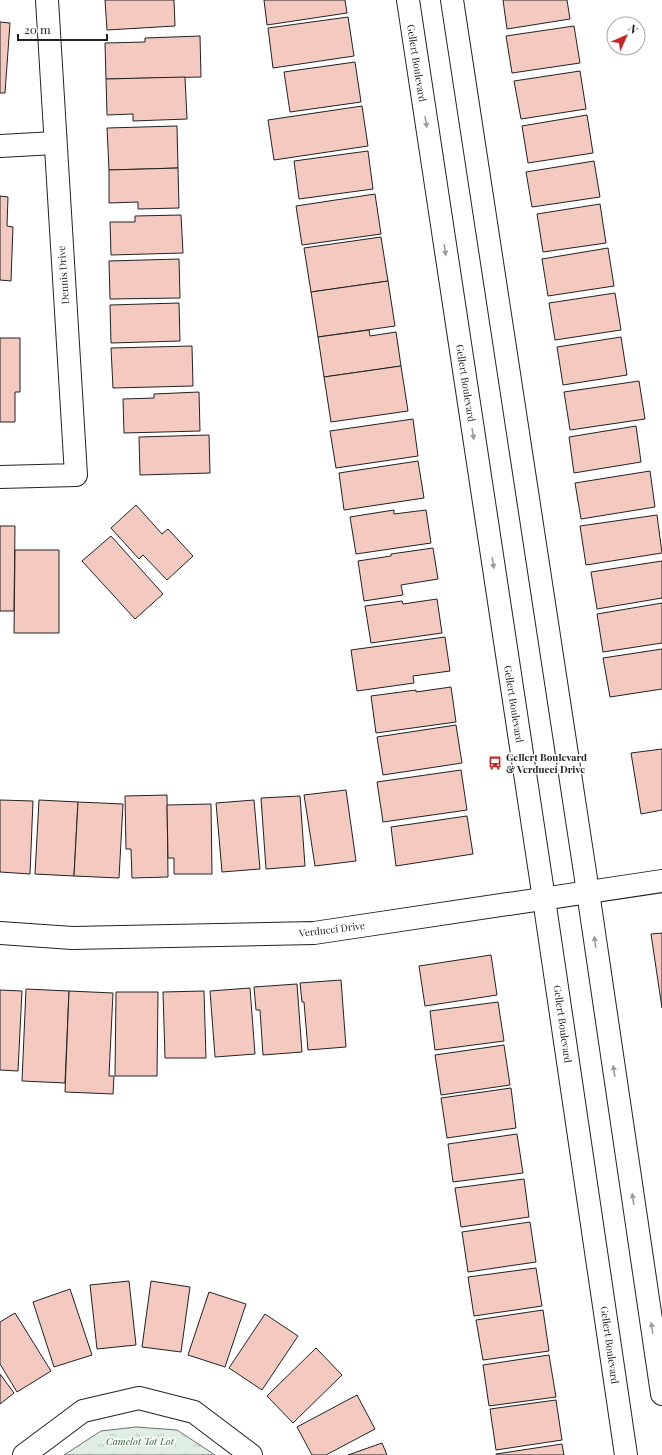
<svg xmlns="http://www.w3.org/2000/svg" width="662" height="1455" font-family="'Playfair Display',serif">
  <defs>
    <pattern id="park-tufts" width="24" height="20" patternUnits="userSpaceOnUse"><rect width="24" height="20" fill="#e0efe3"/><path d="M3 7l-1-3M5 7V3M7 7l1-3M15 17l-1-3M17 17v-4M19 17l1-3" fill="none" stroke="#c0cdc2"/></pattern>
  </defs>
  <rect width="100%" height="100%" fill="#fff"/>
  <path fill="url(#park-tufts)" stroke="#6f6f6f" d="M136,1427l41,3 38,25h-151l37,-24z"/>
  <g fill="#f3c9c0" stroke="#222">
    <path d="M105,0h69l1,26 -68,4z"/>
    <path d="M264,0h81l2,13 -80,12z"/>
    <path d="M503,0h64l3,19 -63,10z"/>
    <path d="M348,17l6,39 -81,12 -5,-40z"/>
    <path d="M0,22l10,1 -5,70h-5z"/>
    <path d="M574,26l6,37 -68,10 -6,-37z"/>
    <path d="M200,36l1,41 -95,2 -1,-36 40,-1v-4z"/>
    <path d="M355,62l6,40 -71,10 -6,-40z"/>
    <path d="M580,71l6,38 -65,10 -7,-38z"/>
    <path d="M185,77l2,42 -54,2v-7l-26,1 -1,-36z"/>
    <path d="M362,106l6,40 -94,14 -6,-40z"/>
    <path d="M587,115l6,38 -65,10 -6,-37z"/>
    <path d="M177,126l1,42 -69,2 -2,-42z"/>
    <path d="M368,151l5,38 -74,10 -5,-38z"/>
    <path d="M594,161l6,36 -68,10 -6,-35z"/>
    <path d="M178,168l1,40 -41,1v-7l-29,1v-33z"/>
    <path d="M375,194l6,40 -79,11 -6,-39z"/>
    <path d="M0,196l8,1 -1,29 6,1 -2,54 -11,-1z"/>
    <path d="M600,204l6,39 -63,9 -6,-38z"/>
    <path d="M181,215l2,38 -72,2 -1,-33h25v-6z"/>
    <path d="M381,237l7,44 -77,11 -7,-44z"/>
    <path d="M608,248l6,38 -66,10 -6,-37z"/>
    <path d="M179,259l1,39 -70,1 -1,-38z"/>
    <path d="M388,281l7,45 -77,11 -7,-45z"/>
    <path d="M615,293l6,37 -66,10 -6,-37z"/>
    <path d="M179,303l1,38 -69,2 -1,-38z"/>
    <path d="M369,330l1,6 26,-4 5,34 -77,11 -6,-40z"/>
    <path d="M621,337l6,38 -64,10 -6,-38z"/>
    <path d="M0,338h20v54h-5v30h-15z"/>
    <path d="M192,346l1,40 -80,2 -2,-40z"/>
    <path d="M401,366l7,45 -77,11 -7,-45z"/>
    <path d="M639,381l6,38 -75,11 -6,-38z"/>
    <path d="M199,392l1,39 -76,2 -1,-34 31,-1v-4z"/>
    <path d="M413,419l5,37 -82,12 -6,-37z"/>
    <path d="M636,426l5,36 -67,11 -5,-36z"/>
    <path d="M209,435l1,38 -70,2 -1,-38z"/>
    <path d="M418,461l6,37 -80,12 -5,-37z"/>
    <path d="M650,471l5,36 -74,12 -6,-36z"/>
    <path d="M136,505l26,29 6,-5 25,27 -26,24 -24,-25 -4,4 -28,-31z"/>
    <path d="M394,510v4l32,-4 5,33 -75,11 -6,-37z"/>
    <path d="M657,515l5,38 -76,12 -6,-39z"/>
    <path d="M0,526h15l-1,85h-14z"/>
    <path d="M111,536l52,58 -28,25 -53,-58z"/>
    <path d="M433,548l5,31 -37,6 2,10 -39,6 -6,-40 33,-5v-2z"/>
    <path d="M15,550h44v83h-45z"/>
    <path d="M662,561v37l-65,11 -6,-37z"/>
    <path d="M437,599l5,34 -71,10 -6,-37 37,-5 1,3z"/>
    <path d="M662,603v40l-59,9 -6,-38z"/>
    <path d="M445,637l5,34 -37,5 1,7 -57,8 -6,-41z"/>
    <path d="M662,649v40l-52,8 -7,-39z"/>
    <path d="M451,687l5,35 -80,11 -5,-37 45,-6v2z"/>
    <path d="M456,725l6,38 -79,12 -6,-38z"/>
    <path d="M662,749v61l-21,4 -10,-61z"/>
    <path d="M461,770l6,40 -84,12 -6,-40z"/>
    <path d="M346,790l10,71 -41,5 -11,-71z"/>
    <path d="M167,795l1,82 -36,1 -1,-29h-5l-1,-53z"/>
    <path d="M300,796l5,70 -39,3 -5,-71z"/>
    <path d="M0,800l33,1 -3,73 -30,-2z"/>
    <path d="M39,800l39,2 -4,74 -39,-2z"/>
    <path d="M254,800l6,69 -38,3 -6,-69z"/>
    <path d="M78,802l45,2 -4,74 -45,-2z"/>
    <path d="M211,804l1,70h-38v-16h-6l-1,-53z"/>
    <path d="M467,816l6,38 -77,12 -5,-39z"/>
    <path d="M662,933v75l-11,-74z"/>
    <path d="M491,955l6,40 -72,11 -6,-40z"/>
    <path d="M341,980l5,67 -38,3 -4,-48h-2l-2,-19z"/>
    <path d="M297,984l5,68 -39,3 -3,-45h-4l-2,-23z"/>
    <path d="M250,988l5,66 -40,3 -5,-66z"/>
    <path d="M26,989l43,2 -4,92 -43,-2z"/>
    <path d="M0,990l22,1 -4,80 -18,-1z"/>
    <path d="M69,991l44,2 -4,83h5l-1,18 -48,-2z"/>
    <path d="M204,991l2,67h-41l-2,-66z"/>
    <path d="M116,992h42l-1,84h-42z"/>
    <path d="M498,1002l6,39 -69,9 -5,-39z"/>
    <path d="M504,1045l6,40 -69,10 -6,-40z"/>
    <path d="M511,1088l5,40 -69,10 -6,-40z"/>
    <path d="M517,1134l6,39 -70,9 -5,-38z"/>
    <path d="M524,1179l5,38 -68,10 -6,-39z"/>
    <path d="M530,1222l6,40 -68,10 -6,-40z"/>
    <path d="M536,1268l6,38 -68,10 -6,-39z"/>
    <path d="M129,1281l7,64 -39,4 -7,-64z"/>
    <path d="M151,1281l39,6 -9,65 -39,-5z"/>
    <path d="M70,1289l22,66 -38,12 -21,-65z"/>
    <path d="M209,1292l37,12 -21,63 -37,-12z"/>
    <path d="M543,1310l6,41 -66,9 -7,-40z"/>
    <path d="M15,1313l36,58 -34,21 -17,-28v-42z"/>
    <path d="M265,1314l33,22 -36,54 -33,-22z"/>
    <path d="M316,1348l26,27 -49,48 -26,-27z"/>
    <path d="M549,1355l7,42 -67,9 -6,-41z"/>
    <path d="M0,1374l14,19 -14,11z"/>
    <path d="M357,1395l18,34 -49,26h-14l-15,-28z"/>
    <path d="M556,1400l6,40 -66,10 -6,-41z"/>
    <path d="M382,1443l5,12h-39z"/>
    <path d="M562,1444l2,11h-68v-1z"/>
  </g>
  <g fill="none" stroke-linecap="round" stroke-linejoin="round">
    <g stroke="#222" stroke-width="24">
      <g id="minor">
        <path d="M0,146l55,-3"/>
        <path d="M0,477l76,-2 -29,-475"/>
        <path d="M0,933l72,5 242,-5 348,-52"/>
        <path d="M24,1455l59,-44 56,-13 55,14 57,43"/>
      </g>
    </g>
    <g stroke="#222" stroke-width="24">
      <g id="secondary">
        <path d="M408,0l136,899 82,556"/>
        <path d="M452,0l136,892 74,502"/>
      </g>
    </g>
    <use href="#minor" stroke="#fff" stroke-width="22"/>
    <use href="#secondary" stroke="#fff" stroke-width="22"/>
  </g>
  <defs><path id="oneway-solid" d="M-6-.8H1V-3.2L6.5 0L1 3.2V.8H-6Z"/></defs>
  <g fill="#9c9c9c">
    <use href="#oneway-solid" transform="translate(426 122) rotate(81)"/>
    <use href="#oneway-solid" transform="translate(445 250) rotate(81)"/>
    <use href="#oneway-solid" transform="translate(473 434) rotate(81)"/>
    <use href="#oneway-solid" transform="translate(493 563) rotate(81)"/>
    <use href="#oneway-solid" transform="translate(595 942) rotate(-98)"/>
    <use href="#oneway-solid" transform="translate(614 1071) rotate(-98)"/>
    <use href="#oneway-solid" transform="translate(633 1199) rotate(-98)"/>
    <use href="#oneway-solid" transform="translate(652 1328) rotate(-98)"/>
  </g>
  <defs>
    <g id="bus-bare" transform="scale(1.08)"><path d="M-5-6H5V4H4V6H2V4H-2V6H-4V4H-5ZM-3.5-4V0h7V-4ZM-3.5 1.2v1.5H-2V1.2ZM2 1.2v1.5H3.5V1.2Z" fill="#c62828" stroke="#fff" stroke-width="2.5" paint-order="stroke"/></g>
  </defs>
  <g fill-rule="evenodd">
    <use href="#bus-bare" x="495" y="763"/>
  </g>
  <g text-anchor="middle" stroke-width="3" stroke-linejoin="round" paint-order="stroke">
    <g font-size="10" fill="#222" stroke="#fff">
      <text transform="translate(417 63) rotate(81)" y="4">Gellert Boulevard</text>
      <text transform="translate(63 275) rotate(-94)" y="4">Dennis Drive</text>
      <text transform="translate(466 383) rotate(81)" y="4">Gellert Boulevard</text>
      <text transform="translate(514 704) rotate(81)" y="4">Gellert Boulevard</text>
      <text transform="translate(332 929) rotate(-7)" y="4">Verducci Drive</text>
      <text transform="translate(563 1024) rotate(82)" y="4">Gellert Boulevard</text>
      <text transform="translate(610 1345) rotate(82)" y="4">Gellert Boulevard</text>
    </g>
    <g font-size="10" font-weight="bold" fill="#222" stroke="#fff" text-anchor="start">
      <text x="506" y="761">Gellert Boulevard<tspan x="506" dy="12">&amp; Verducci Drive</tspan></text>
    </g>
    <g font-size="10" font-style="italic" fill="#2f5e38" stroke="#fff">
      <text x="140" y="1445">Camelot Tot Lot</text>
    </g>
  </g>
  <g transform="translate(626 36) rotate(45)"><circle r="19" fill="#ffffff" stroke="#a7a7a7"/>
  <path d="M0-3L7 15L0 10L-7 15Z" fill="#c62828"/>
  <text y="-6" font-size="11" font-weight="bold" text-anchor="middle" fill="#222222">N</text>
  </g>
  <path d="M18 34v6h89v-6" fill="none" stroke="#222222" stroke-width="2"/>
  <text x="24" y="34" font-size="12" fill="#222222" stroke="#ffffff" stroke-width="3" paint-order="stroke">20 m</text>
</svg>
